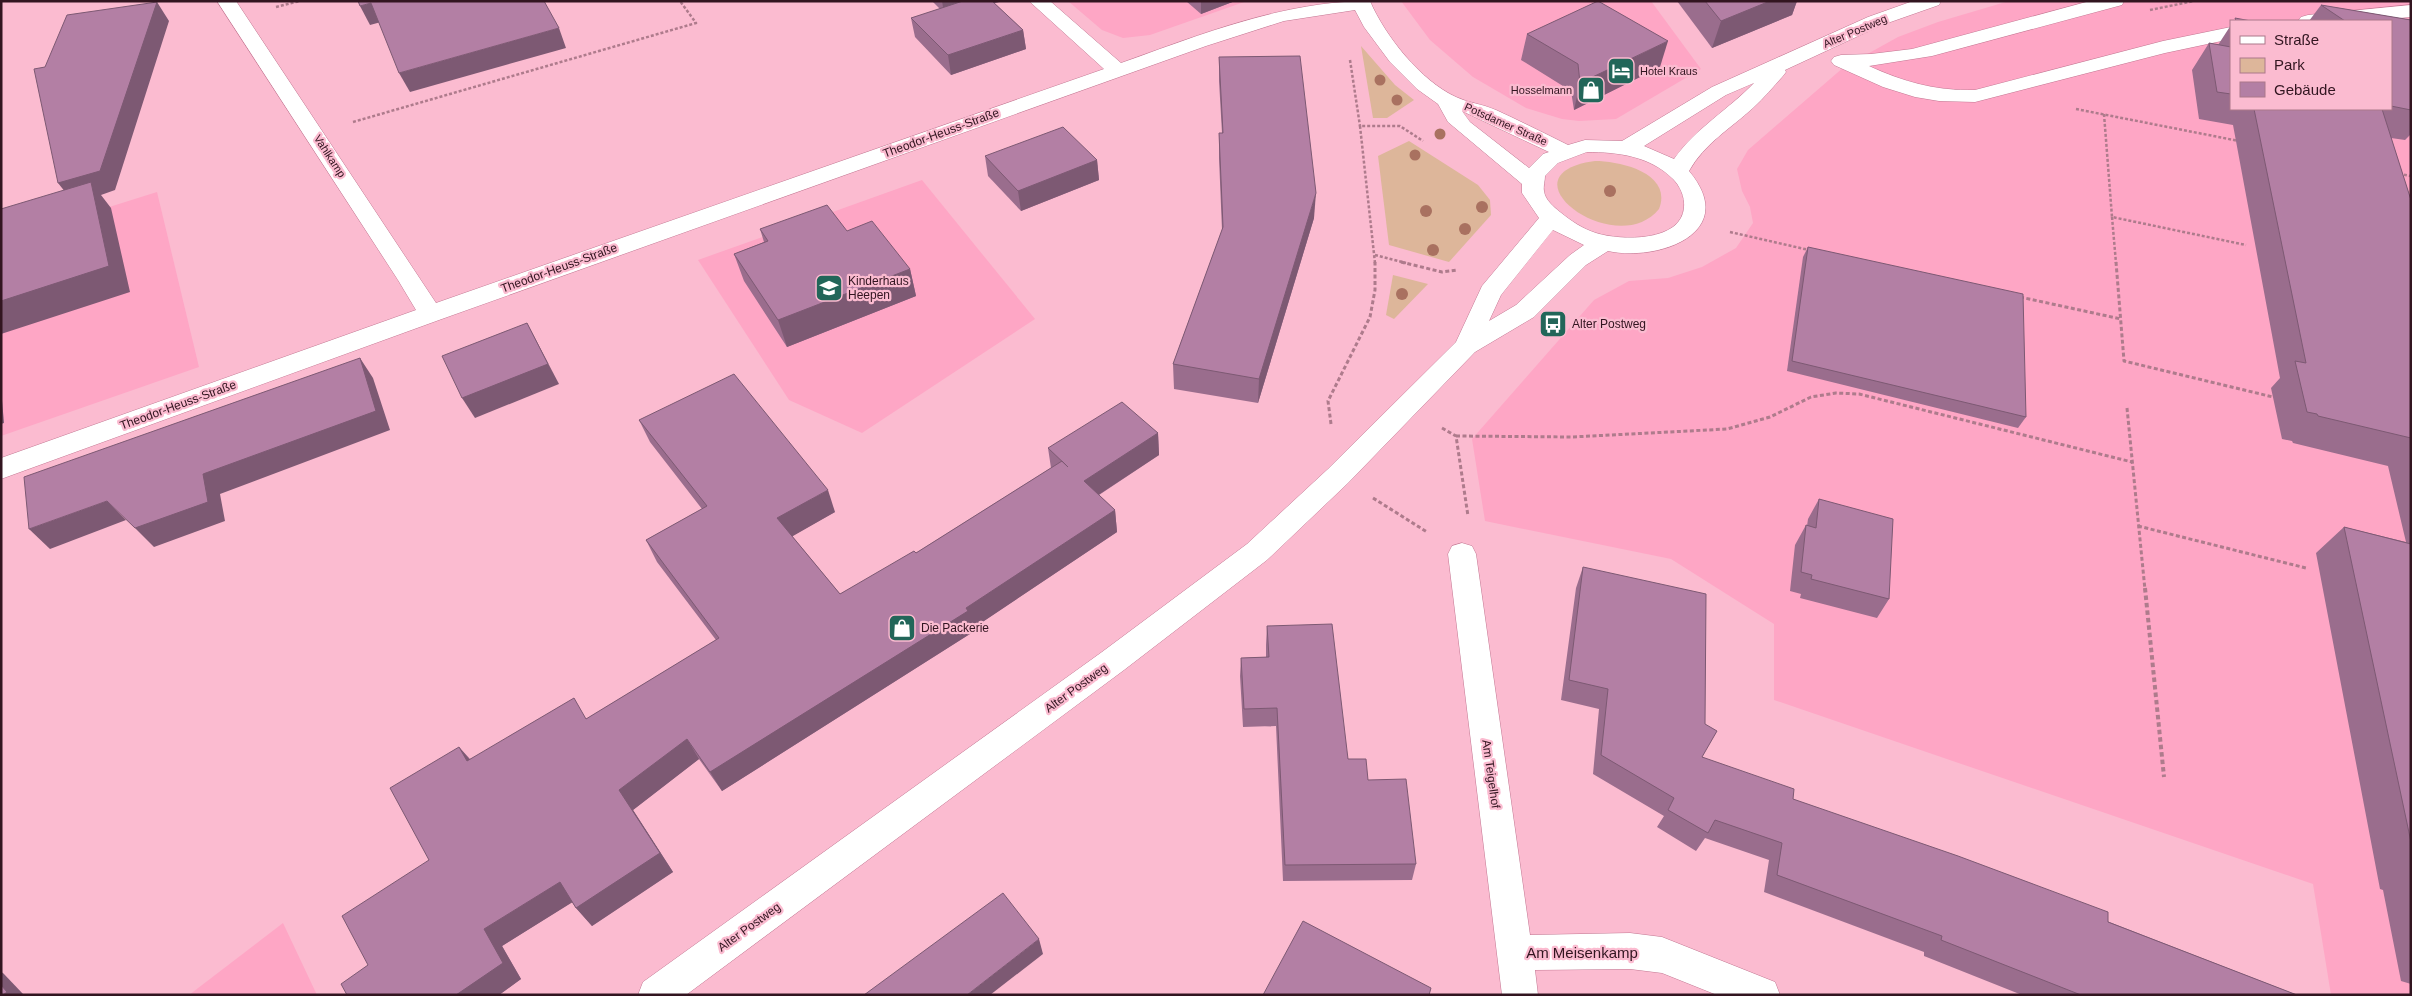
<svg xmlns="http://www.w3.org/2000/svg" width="2412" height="996" font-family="Helvetica,sans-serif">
  <rect width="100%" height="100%" fill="#fbbbd0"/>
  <g fill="#fea6c5" fill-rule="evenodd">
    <path d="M1068,1h179l-97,34 -27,3 -21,-8z"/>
    <path d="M1401,1h250l50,68 -85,50 -37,2 -17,-2 -36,-11 -53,-31 -43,-37z"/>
    <path d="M2009,1h402v994h-80l-18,-111 -539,-184v-76l-103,-65 -186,-38 -13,-82 122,-139 35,-19 39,-3 34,-11 34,-19 17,-25 -3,-16 -8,-16 -5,-22 11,-19 96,-83 54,-30 40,-15zM2231,21h160v88h-160z"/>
    <path d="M922,180l113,139 -173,114 -73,-33 -91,-140z"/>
    <path d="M157,192l42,175 -198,69v-195z"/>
    <path d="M283,923l34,72h-128z"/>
  </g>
  <g fill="#ddb69a">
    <path d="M1361,46l34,39 19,15 -27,18h-14z"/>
    <path d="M1409,141l69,44 12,15 1,15 -42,47 -60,-17 -11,-89z"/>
    <path d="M1595,161c25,0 78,12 64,48 -43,53 -162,-35 -64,-48z"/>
    <path d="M1393,275l35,9 -34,35 -8,-4z"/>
  </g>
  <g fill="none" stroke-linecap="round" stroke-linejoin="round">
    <g stroke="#c27792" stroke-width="1">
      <g id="minor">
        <path d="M217,1h19l200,302 668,-234 -75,-68h21l71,62c81,-29 163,-62 249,-62 15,35 51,80 86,96 12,6 27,7 40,13 24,11 48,23 72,35l17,-5 37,1 90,-54 156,-70 45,-16h28l-2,4 -57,20 -97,45 1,2 -3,4c-10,11 -19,22 -30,32 -23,21 -48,35 -64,63 52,62 -31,91 -81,80l-22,14 -52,52 -59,35 -127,131 -81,77 -143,110 -438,325h-48l5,-13 459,-330 145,-108 81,-75 128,-127 26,-56 57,-68 -17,-25v-9l-74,-62 -10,-18 -21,-15 -27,-27 -26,-35 -9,-17 -71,11 -78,25 -767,274 -438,159v-21l415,-148 -18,-30zM1754,83c-26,27 -58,45 -80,76l-30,-13 82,-51zM1462,111l87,41 -6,2 -14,14 -59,-46zM1587,152c31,0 63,4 86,27 7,7 12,18 11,28 -2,35 -63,34 -88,26 -13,-4 -25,-12 -36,-21 -6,-5 -15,-12 -16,-21 -1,-4 1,-10 1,-15l13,-13zM1553,230l31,15 -14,10 -54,50 -27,16 12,-26z"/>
        <path d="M2090,1h34l-2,4 -190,51 -63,10c35,16 67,25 106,24l188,-49 68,-14v12l-66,14 -190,49 -36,-1 -24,-4 -32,-10 -49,-22 -3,-4 3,-4 7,-2 30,-1 41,-5z"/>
        <path d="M2411,5v12l-47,4h-66l3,-4 7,-2z"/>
        <path d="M1462,543l10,3 4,8 54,381 100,-2 32,4 113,45 5,13h-63l-55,-22 -32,-4 -95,1 3,25h-36l-54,-441 4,-8z"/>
      </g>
    </g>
    <g stroke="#ae7b8c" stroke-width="2.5" stroke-dasharray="3 2" stroke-linecap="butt">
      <path d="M276,7l24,-6"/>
      <path d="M2150,10l44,-9"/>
      <path d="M1350,60l10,66"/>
      <path d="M2076,109l163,32"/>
      <path d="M2104,114l8,103 134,28"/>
      <path d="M353,122l343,-99 -16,-22"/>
      <path d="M2399,174l12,2"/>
      <path d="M2112,217l4,46"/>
      <path d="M1730,232l79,18"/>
      <path d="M1375,255l31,8"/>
      <path d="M1375,263l-15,-137h40l23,15"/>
    </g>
    <g stroke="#ae7b8c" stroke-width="3" stroke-dasharray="4 2.5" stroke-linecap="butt">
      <path d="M1401,262l41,10 15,-2"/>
      <path d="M2116,262l8,99 149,36"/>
      <path d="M2020,297l101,22"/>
      <path d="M2127,408l18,182"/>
      <path d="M1331,424l-3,-23 42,-84 5,-27v-28"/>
      <path d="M1442,428l14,8 12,80"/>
      <path d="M1456,436l116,1 155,-8 43,-12 41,-20 25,-4 23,1 273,68"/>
      <path d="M1373,498l54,34"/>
      <path d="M2138,526l168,42"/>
    </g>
    <path stroke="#ae7b8c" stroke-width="4" stroke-dasharray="4.5 3" stroke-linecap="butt" d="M2145,588l19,189"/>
    <use href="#minor" fill="#fff" fill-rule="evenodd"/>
  </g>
  <g fill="#a97160">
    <circle cx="1380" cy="80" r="5.5"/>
    <circle cx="1397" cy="100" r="5.5"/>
    <circle cx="1440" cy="134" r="5.5"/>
    <circle cx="1415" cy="155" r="5.5"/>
    <circle cx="1610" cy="191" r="6"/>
    <circle cx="1482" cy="207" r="6"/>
    <circle cx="1426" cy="211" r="6"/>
    <circle cx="1465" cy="229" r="6"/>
    <circle cx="1433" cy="250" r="6"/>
    <circle cx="1402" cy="294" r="6"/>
  </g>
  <g fill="#9a6d8d">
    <path d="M932,1h72l-10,2 29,27 3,19 -75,26 -36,-38 -4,-19 29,-9z"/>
    <path d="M1186,1h49l-34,13z"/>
    <path d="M1677,1h120l-5,14 -80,33z"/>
    <path d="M2321,5l90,15v114l-6,6 -14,-2 20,62v784l-10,-3 -18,-91 -3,-1 -64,-336 28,-26 62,15 -18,-76 -95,-23 -1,-2 -10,-2 -11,-51 9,-10 -47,-253 -34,-6 -7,-49 17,-27 9,2 13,-20v84h160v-88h-82z"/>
    <path d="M1527,34l133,33 -86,43 -3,-19 -50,-31z"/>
    <path d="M1219,57l95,161 -56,185 -84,-14 -1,-25 49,-134 -3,-72v-25h3l-3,-52z"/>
    <path d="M985,156l112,4 2,20 -78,31 -33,-35z"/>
    <path d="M760,229l87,2 63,38 6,27 -129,51 -43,-66 -10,-27 30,-12z"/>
    <path d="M1808,247l218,170 -8,11 -231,-57 16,-114z"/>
    <path d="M639,420l196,92 -43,24 48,58 76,-41 135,-85 -3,-20 110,-15 1,22 -60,40 16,15 2,22 -145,97 1,3 -251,159 -23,-32 -66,51 40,62 -81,54 -16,-18 -4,-6 -70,44 19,33 -22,16h-152l21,-30 61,-105 30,-113 11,12 118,-41 128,-78 -59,-78 -11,-22 56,-31 -52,-67z"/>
    <path d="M1819,499l70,100 -12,19 -77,-20 1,-4 -11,-3 5,-46 11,-20 1,1 1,-7z"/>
    <path d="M1583,567l119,190 91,42 504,196h-275l-98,-39v-4l-160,-60 5,-32 -64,-22 -9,13 -39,-24 7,-11 -71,-42 6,-65 -38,-9 15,-112z"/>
    <path d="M1267,626l81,133 20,21 48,84 -4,16 -129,1 -7,-155 -33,1 -3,-51 1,-18 25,-1v-12z"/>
  </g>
  <g fill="#7d5973">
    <path d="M942,1h62l-60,12z"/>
    <path d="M1201,1h34l-34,13z"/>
    <path d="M1770,1h27l-5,14 -80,33 9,-27z"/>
    <path d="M157,2l12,19 -54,169 -14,5 10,13 19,84 -129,42v-33l73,-98 -16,-20z"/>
    <path d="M371,3l10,19 -11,3 -10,-19z"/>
    <path d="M559,28l7,20 -156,44 -11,-19z"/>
    <path d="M1023,30l3,19 -75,26 -3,-20z"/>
    <path d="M1668,41l-8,26 -86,43 6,-27z"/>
    <path d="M1097,160l2,20 -78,31 -3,-20z"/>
    <path d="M1316,193l-2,25 -56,185 1,-24z"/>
    <path d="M910,269l6,27 -129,51 -9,-27z"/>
    <path d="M527,323l32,61 -84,34 -13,-20z"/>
    <path d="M360,358l13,20 17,52 -170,64 5,27 -71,26 -19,-19 68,-54z"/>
    <path d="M1,389l3,34 -3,1z"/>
    <path d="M1158,433l1,22 -73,48 -2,-22z"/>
    <path d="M828,490l7,22 -49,28 -9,-22z"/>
    <path d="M107,501l19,19 -76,29 -21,-20z"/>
    <path d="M1115,510l2,22 -145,97 1,3 -251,159 -12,-19 256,-164z"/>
    <path d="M687,739l12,20 -66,51 40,62 -81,54 -16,-18 43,-118z"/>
    <path d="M459,747l17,20 -9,-6z"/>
    <path d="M560,882l16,18 -74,46 19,33 -22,16h-43l28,-66z"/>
    <path d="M1039,939l4,15 -53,41h-23z"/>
    <path d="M1,972l2,1 21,22h-21l-2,-10z"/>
  </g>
  <g fill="#b37fa4" stroke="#7d5973">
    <path d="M358,1h186l15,27 -160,45 -28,-70 -11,3z"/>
    <path d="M963,1h29l31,29 -75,25 -37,-37z"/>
    <path d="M1598,1l70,40 -88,42 -2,-19 -51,-30z"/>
    <path d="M1705,1h65l-49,20z"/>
    <path d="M157,2l-57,169 -42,12 -24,-114 11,-2 22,-52z"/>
    <path d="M2321,5l90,15v90l-20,-4v-85h-46z"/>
    <path d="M2235,18l16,3h-15z"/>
    <path d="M2209,43l22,4v47l-14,-2z"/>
    <path d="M1300,56l16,137 -57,186 -86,-15 50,-137 -4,-94h4l-4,-76z"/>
    <path d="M2254,109h128l29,91v238l-93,-22 -1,-2 -10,-2 -12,-51 11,2z"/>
    <path d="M1063,127l34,33 -79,31 -33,-35z"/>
    <path d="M91,182l18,84 -108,35v-92z"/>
    <path d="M827,205l20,26 25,-10 38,48 -132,51 -44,-66 34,-13 -8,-12z"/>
    <path d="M1808,247l215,47 3,123 -234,-56z"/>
    <path d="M527,323l21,41 -86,34 -20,-42z"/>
    <path d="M360,358l16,53 -173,63 5,28 -73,26 -28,-27 -78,28 -5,-52z"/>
    <path d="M734,374l94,116 -51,28 63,76 74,-43 2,2 146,-92 6,6 -20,-19 74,-46 36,31 -74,48 31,29 -149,98 2,3 -258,161 -23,-33 -68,51 41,63 -84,55 -16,-26 -76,47 19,34 -47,32h-109l-6,-11 27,-19 -26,-49 87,-56 -39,-72 69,-41 8,14 107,-63 12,21 133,-81 -73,-98 61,-34 -68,-86z"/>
    <path d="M1819,499l74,20 -4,80 -78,-20 1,-4 -11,-3 5,-47 10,3z"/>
    <path d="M2344,527l67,17v298z"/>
    <path d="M1583,567l123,27 -1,130 12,7 -15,26 92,32 -1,10 165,57 150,56v10l189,73h-216l-140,-55 1,-4 -165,-61 5,-32 -67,-23 -7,13 -40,-23 6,-12 -73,-43 7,-66 -39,-9z"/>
    <path d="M1332,624l16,135h18l2,21 38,-1 10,85 -131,1 -8,-157 -33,1 -3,-51 28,-1 -2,-31z"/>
    <path d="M1003,893l36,46 -72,56h-103z"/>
    <path d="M1303,921l128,67 -2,7h-166z"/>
    <path d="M1,985l6,7 -4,3h-2z"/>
  </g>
  <defs>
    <g id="hotel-square" transform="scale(1.4375)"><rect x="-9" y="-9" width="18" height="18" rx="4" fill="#226659" stroke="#fbbbd0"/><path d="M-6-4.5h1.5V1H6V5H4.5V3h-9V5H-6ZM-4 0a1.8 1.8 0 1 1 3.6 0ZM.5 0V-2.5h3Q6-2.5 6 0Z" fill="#fff"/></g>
    <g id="shop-square" transform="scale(1.4375)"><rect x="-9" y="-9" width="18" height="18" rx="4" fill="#226659" stroke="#fbbbd0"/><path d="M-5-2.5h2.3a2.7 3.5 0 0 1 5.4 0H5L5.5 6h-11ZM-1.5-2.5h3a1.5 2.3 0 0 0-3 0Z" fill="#fff"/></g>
    <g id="school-square" transform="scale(1.4375)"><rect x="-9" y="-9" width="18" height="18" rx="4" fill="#226659" stroke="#fbbbd0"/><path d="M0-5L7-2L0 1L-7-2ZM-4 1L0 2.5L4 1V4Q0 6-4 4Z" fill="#fff"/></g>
    <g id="bus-square" transform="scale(1.4375)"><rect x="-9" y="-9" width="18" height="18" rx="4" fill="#226659" stroke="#fbbbd0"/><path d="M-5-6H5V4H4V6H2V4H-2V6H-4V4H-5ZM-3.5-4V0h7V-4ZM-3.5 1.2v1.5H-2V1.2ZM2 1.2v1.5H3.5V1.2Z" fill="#fff"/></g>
  </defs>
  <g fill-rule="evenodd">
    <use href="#hotel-square" x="1621" y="71"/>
    <use href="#shop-square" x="1591" y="90"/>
    <use href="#school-square" x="829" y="288"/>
    <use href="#bus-square" x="1553" y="324"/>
    <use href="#shop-square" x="902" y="628"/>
  </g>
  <g text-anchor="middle" stroke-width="4.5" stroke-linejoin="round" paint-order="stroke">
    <g font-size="11" fill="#321520" stroke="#fbbbd0">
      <text transform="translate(1855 31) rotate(-23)" y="4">Alter Postweg</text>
      <text transform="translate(1506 124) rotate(24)" y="4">Potsdamer Straße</text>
      <text transform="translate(330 156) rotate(57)" y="4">Vahlkamp</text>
    </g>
    <g font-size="11" fill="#321520" stroke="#fbbbd0" text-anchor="start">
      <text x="1640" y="75">Hotel Kraus</text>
      <text x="1572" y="94" text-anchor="end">Hosselmann</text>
    </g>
    <g font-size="12" fill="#321520" stroke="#fbbbd0">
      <text transform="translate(941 133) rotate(-20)" y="4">Theodor-Heuss-Straße</text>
      <text transform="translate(559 268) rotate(-20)" y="4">Theodor-Heuss-Straße</text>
      <text transform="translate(178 405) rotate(-20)" y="4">Theodor-Heuss-Straße</text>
      <text transform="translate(1076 688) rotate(-36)" y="4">Alter Postweg</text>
      <text transform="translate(1491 774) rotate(82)" y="4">Am Teigelhof</text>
      <text transform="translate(749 927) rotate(-36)" y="4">Alter Postweg</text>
    </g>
    <g font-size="12" fill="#321520" stroke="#fbbbd0" text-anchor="start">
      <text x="848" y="285">Kinderhaus<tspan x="848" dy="14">Heepen</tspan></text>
      <text x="1572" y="328">Alter Postweg</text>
      <text x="921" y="632">Die Packerie</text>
    </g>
    <g font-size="15" fill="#321520" stroke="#fbbbd0">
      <text x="1582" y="958">Am Meisenkamp</text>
    </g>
  </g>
  <rect width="2412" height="996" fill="none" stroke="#321520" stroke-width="5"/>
  <rect x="2230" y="20" width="162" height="90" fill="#fbbbd0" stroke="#ab798a"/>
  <rect x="2240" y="36" width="25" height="8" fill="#ffffff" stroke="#ab798a"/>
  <text x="2274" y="45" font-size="15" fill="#321520">Straße</text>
  <rect x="2240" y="58" width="25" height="15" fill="#ddb69a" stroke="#ab798a"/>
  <text x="2274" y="70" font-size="15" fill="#321520">Park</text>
  <rect x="2240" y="82" width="25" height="15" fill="#b37fa4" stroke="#ab798a"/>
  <text x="2274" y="95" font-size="15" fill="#321520">Gebäude</text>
</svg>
